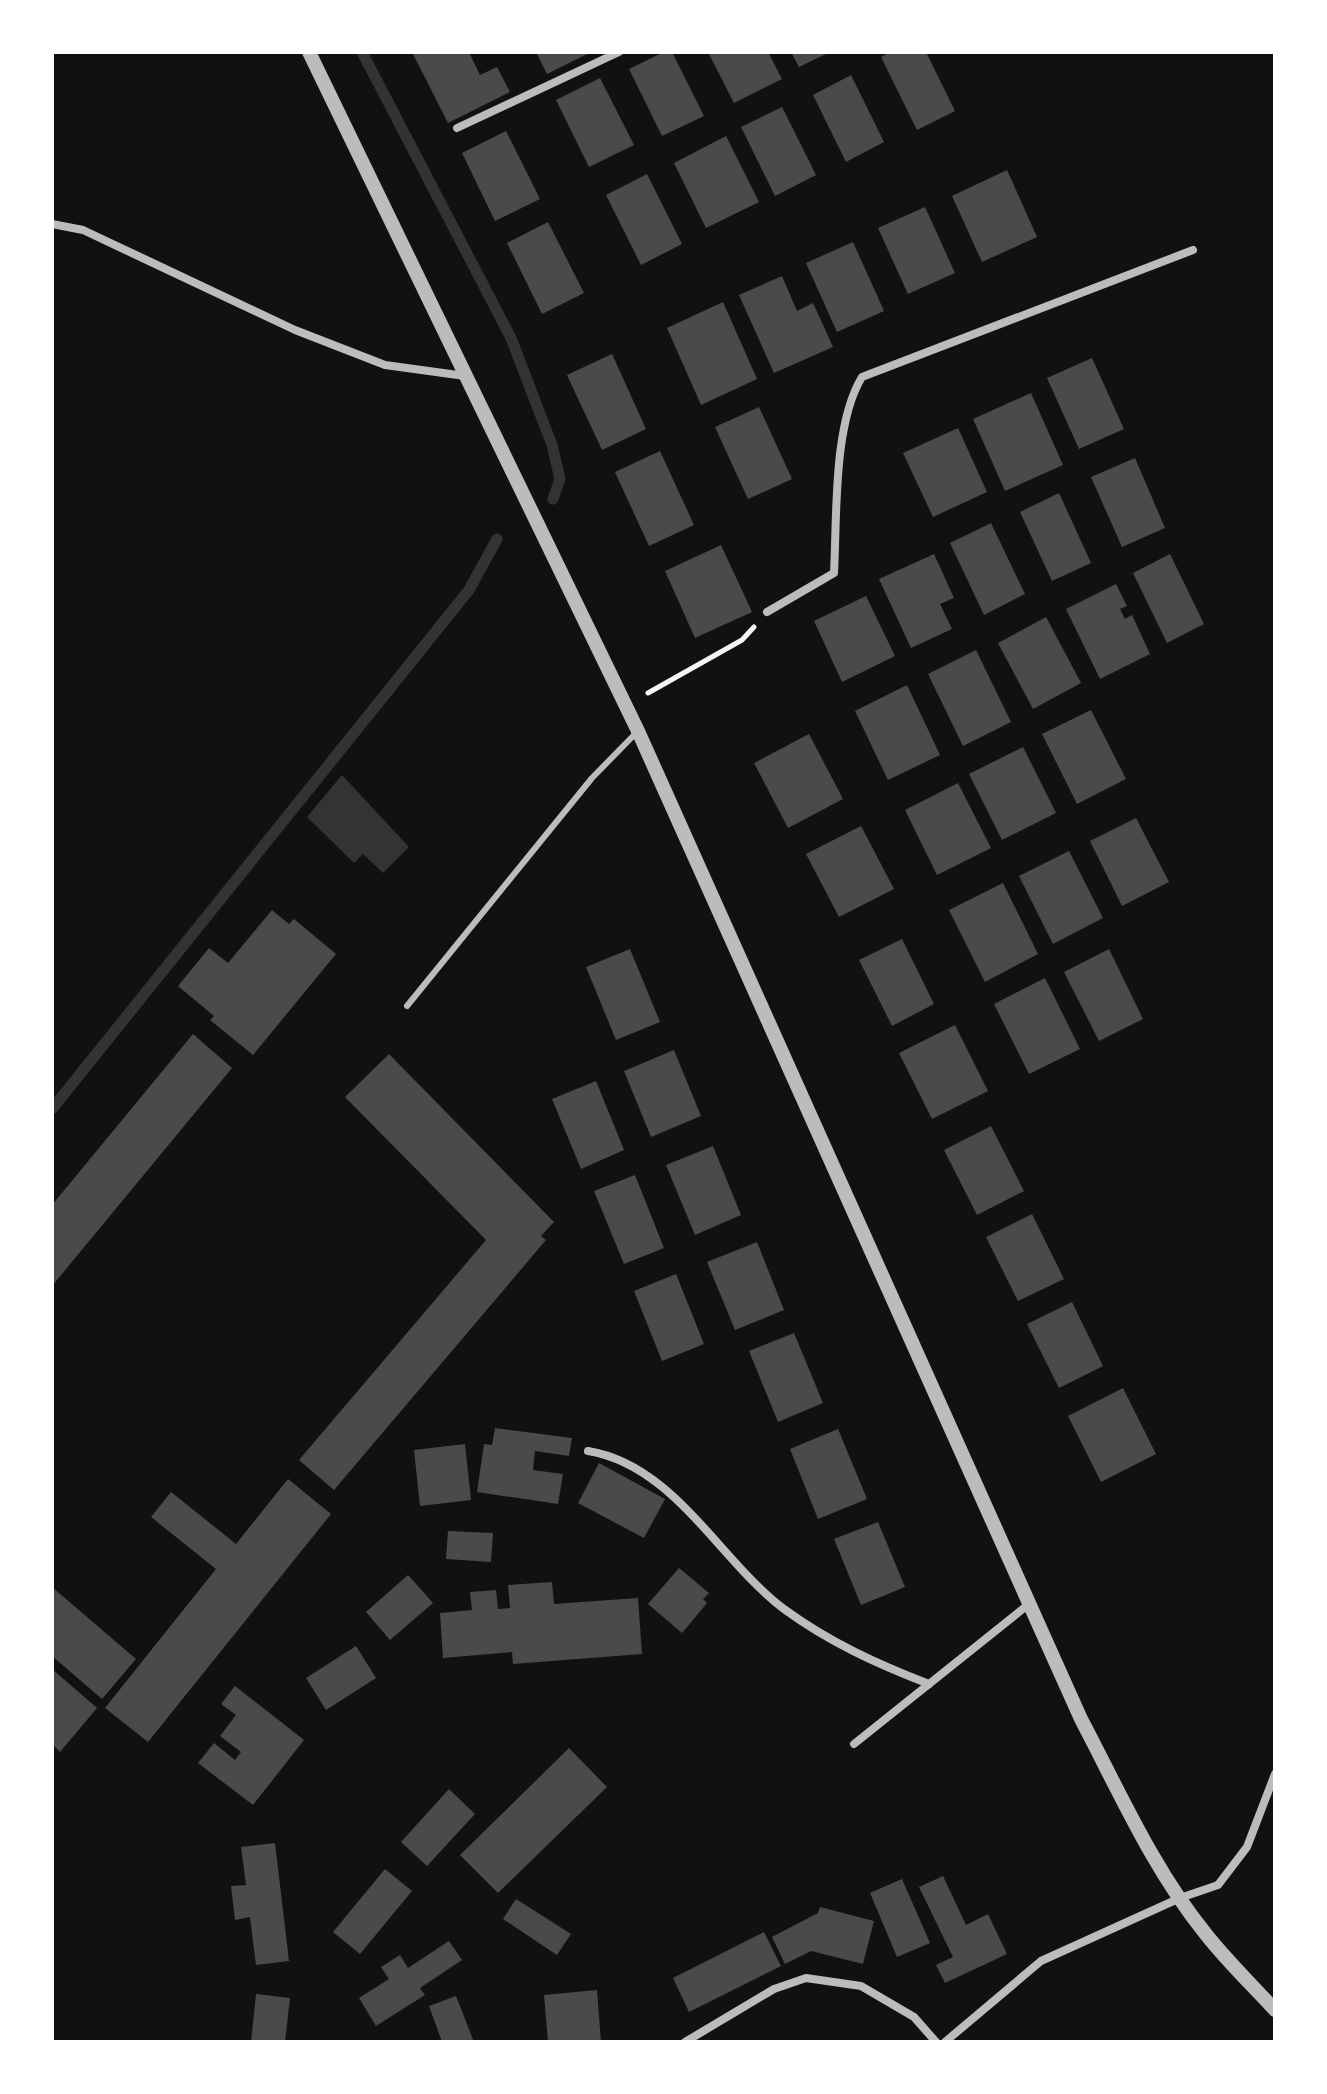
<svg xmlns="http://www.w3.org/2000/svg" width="1327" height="2094" font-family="Poppins,sans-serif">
  <rect width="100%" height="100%" fill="#111"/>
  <path fill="#333" d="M342,775l67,72 -26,26 -20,-19 -9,9 -47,-46z"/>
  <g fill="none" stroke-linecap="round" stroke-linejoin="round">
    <g stroke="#333" stroke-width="11">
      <path d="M362,52l149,286 41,107 8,34 -7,20"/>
      <path d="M52,1109l417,-519 28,-51"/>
    </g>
  </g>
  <g fill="#4a4a4a">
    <path d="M412,52h57l11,23 17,-8 13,25 -62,31z"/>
    <path d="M536,52h55l-44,22z"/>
    <path d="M664,52h8l32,64 -42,20 -33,-67z"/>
    <path d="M708,52h60l14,27 -48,24z"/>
    <path d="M791,52h39l-31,15z"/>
    <path d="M891,52h35l29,59 -38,19 -36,-73z"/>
    <path d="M851,75l33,67 -38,20 -33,-67z"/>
    <path d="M600,78l34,67 -45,22 -33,-67z"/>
    <path d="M782,107l34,68 -41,21 -34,-69z"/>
    <path d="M506,131l34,68 -45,22 -33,-68z"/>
    <path d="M726,136l33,66 -53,26 -32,-65z"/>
    <path d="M1007,170l30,67 -55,25 -30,-66z"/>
    <path d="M647,174l35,70 -41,21 -35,-70z"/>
    <path d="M925,207l30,66 -47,21 -30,-66z"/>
    <path d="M548,222l36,71 -42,21 -35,-71z"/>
    <path d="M853,242l31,69 -47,21 -31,-69z"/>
    <path d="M782,276l15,35 16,-8 20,44 -59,26 -35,-78z"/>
    <path d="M723,302l34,77 -56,26 -34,-77z"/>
    <path d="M612,354l34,75 -44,21 -35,-75z"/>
    <path d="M1092,358l32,71 -45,20 -32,-71z"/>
    <path d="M1031,393l32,72 -58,26 -32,-72z"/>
    <path d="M759,407l33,72 -44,20 -33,-72z"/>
    <path d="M958,428l29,64 -54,25 -30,-64z"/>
    <path d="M660,451l34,74 -45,21 -34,-74z"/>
    <path d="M1135,458l30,70 -43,19 -31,-70z"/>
    <path d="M1059,493l32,70 -39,18 -32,-69z"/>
    <path d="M991,523l34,71 -41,21 -34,-72z"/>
    <path d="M721,545l31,67 -57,26 -30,-67z"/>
    <path d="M934,554l20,44 -14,6 12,25 -41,19 -32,-69z"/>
    <path d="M1170,554l34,70 -37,19 -34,-70z"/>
    <path d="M1116,584l11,22 -7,3 5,10 7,-4 18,39 -50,25 -34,-70z"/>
    <path d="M866,596l29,60 -53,26 -28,-61z"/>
    <path d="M1046,617l35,66 -48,26 -35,-66z"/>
    <path d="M976,650l35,72 -48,24 -35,-72z"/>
    <path d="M907,685l33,70 -52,25 -33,-69z"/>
    <path d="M1091,710l35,69 -49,25 -35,-70z"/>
    <path d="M809,734l34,65 -55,29 -34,-65z"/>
    <path d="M1023,747l33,66 -54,27 -33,-66z"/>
    <path d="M958,783l33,65 -54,27 -32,-65z"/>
    <path d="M1136,818l33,64 -47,24 -32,-65z"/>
    <path d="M861,826l33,63 -55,28 -33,-63z"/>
    <path d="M1069,851l34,67 -50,26 -34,-68z"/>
    <path d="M1003,883l35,71 -53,28 -36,-72z"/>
    <path d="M272,910l17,14 5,-5 42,35 -83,101 -43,-35 4,-4 -36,-30 31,-38 19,15z"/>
    <path d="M902,939l32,65 -42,22 -33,-66z"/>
    <path d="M630,949l30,73 -44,18 -30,-73z"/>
    <path d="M1109,949l34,70 -44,22 -35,-69z"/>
    <path d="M1045,978l35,71 -51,25 -35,-70z"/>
    <path d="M955,1025l33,66 -56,28 -33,-66z"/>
    <path d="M193,1034l39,34 -180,218v-81z"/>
    <path d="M674,1050l27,66 -50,21 -27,-66z"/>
    <path d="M389,1054l165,168 -13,14 5,4 -212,250 -35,-30 187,-220 -141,-143z"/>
    <path d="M596,1081l28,69 -43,19 -29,-70z"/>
    <path d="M991,1126l33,65 -47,24 -33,-65z"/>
    <path d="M713,1146l28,69 -46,20 -29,-70z"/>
    <path d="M635,1175l29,73 -40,16 -30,-73z"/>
    <path d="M1032,1214l32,65 -46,22 -32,-64z"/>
    <path d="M757,1242l27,68 -49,20 -28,-68z"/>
    <path d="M676,1274l28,70 -42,17 -28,-70z"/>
    <path d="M1072,1302l31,64 -44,22 -32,-64z"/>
    <path d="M794,1333l29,70 -45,19 -29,-71z"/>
    <path d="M1123,1388l33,66 -55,28 -33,-66z"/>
    <path d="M495,1428l77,10 -3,18 -34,-5 -2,19 30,4 -5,30 -81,-12 7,-48 8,1z"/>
    <path d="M838,1429l29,70 -49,20 -28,-70z"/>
    <path d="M465,1444l6,56 -51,6 -6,-56z"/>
    <path d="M599,1463l66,36 -21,39 -66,-35z"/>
    <path d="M288,1479l43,35 -183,228 -43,-34 111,-139 -65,-52 20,-25 65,52z"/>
    <path d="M878,1522l27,65 -44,18 -27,-66z"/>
    <path d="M448,1531l45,2 -2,29 -45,-3z"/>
    <path d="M679,1568l30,25 -6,6 4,4 -25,30 -34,-29z"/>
    <path d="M408,1575l25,28 -43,37 -24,-28z"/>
    <path d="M552,1582l2,22 84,-6 4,56 -129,10 -1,-12 -69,6 -3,-45 32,-3 -2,-18 26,-2 2,19 12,-1 -2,-23z"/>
    <path d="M52,1587l84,72 -34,40 -50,-43z"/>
    <path d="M356,1646l20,32 -50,32 -20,-32z"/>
    <path d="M52,1669l45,39 -37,44 -8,-8z"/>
    <path d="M235,1686l69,54 -51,65 -55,-42 16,-20 21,17 6,-8 -21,-16 16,-21 -15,-11z"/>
    <path d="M569,1748l38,39 -109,106 -38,-38z"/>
    <path d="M449,1789l26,25 -48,52 -26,-24z"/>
    <path d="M275,1843l14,118 -33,4 -6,-48 -15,3 -4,-34 15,-1 -5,-38z"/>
    <path d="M385,1869l27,22 -52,63 -27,-22z"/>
    <path d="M943,1876l23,49 22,-11 19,40 -62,29 -9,-18 17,-8 -34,-70z"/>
    <path d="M902,1879l28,64 -33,14 -27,-64z"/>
    <path d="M516,1899l55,35 -14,21 -54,-36z"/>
    <path d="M820,1907l54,14 -11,43 -52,-13 -26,13 -13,-27 46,-24z"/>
    <path d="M764,1932l17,34 -92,46 -16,-34z"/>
    <path d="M449,1941l13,19 -42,28 5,7 -49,31 -17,-28 30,-19 -8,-12 19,-12 8,13z"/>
    <path d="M597,1990l4,52h-53l-4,-47z"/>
    <path d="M256,1994l34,4 -5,44h-34z"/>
    <path d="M456,1996l18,46h-32l-13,-36z"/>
  </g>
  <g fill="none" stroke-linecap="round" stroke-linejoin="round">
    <path stroke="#f5f5f5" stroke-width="5" d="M648,693l94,-53 12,-13"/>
    <path stroke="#bcbcbc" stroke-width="6" d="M407,1006l185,-228 44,-45"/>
    <g stroke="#bcbcbc" stroke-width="8">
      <path d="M457,128l162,-76"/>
      <path d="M52,224l31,6 212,100 90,35 80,11"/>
      <path d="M767,612l67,-39c3,-56 -1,-149 28,-196l331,-127"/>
      <path d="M588,1451c86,14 131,109 196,158 45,33 93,55 145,75"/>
      <path d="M854,1744l175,-140"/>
      <path d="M685,2042l89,-53 32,-11 55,8 53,31 22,25"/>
      <path d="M945,2042l96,-81 139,-63 38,-13 29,-38 28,-73"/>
    </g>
    <path stroke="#bcbcbc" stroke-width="14" d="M309,52l329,679 443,988c38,72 72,150 124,214 21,27 47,52 70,77"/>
  </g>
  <rect width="1327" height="2094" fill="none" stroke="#ffffff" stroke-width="108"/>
</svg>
